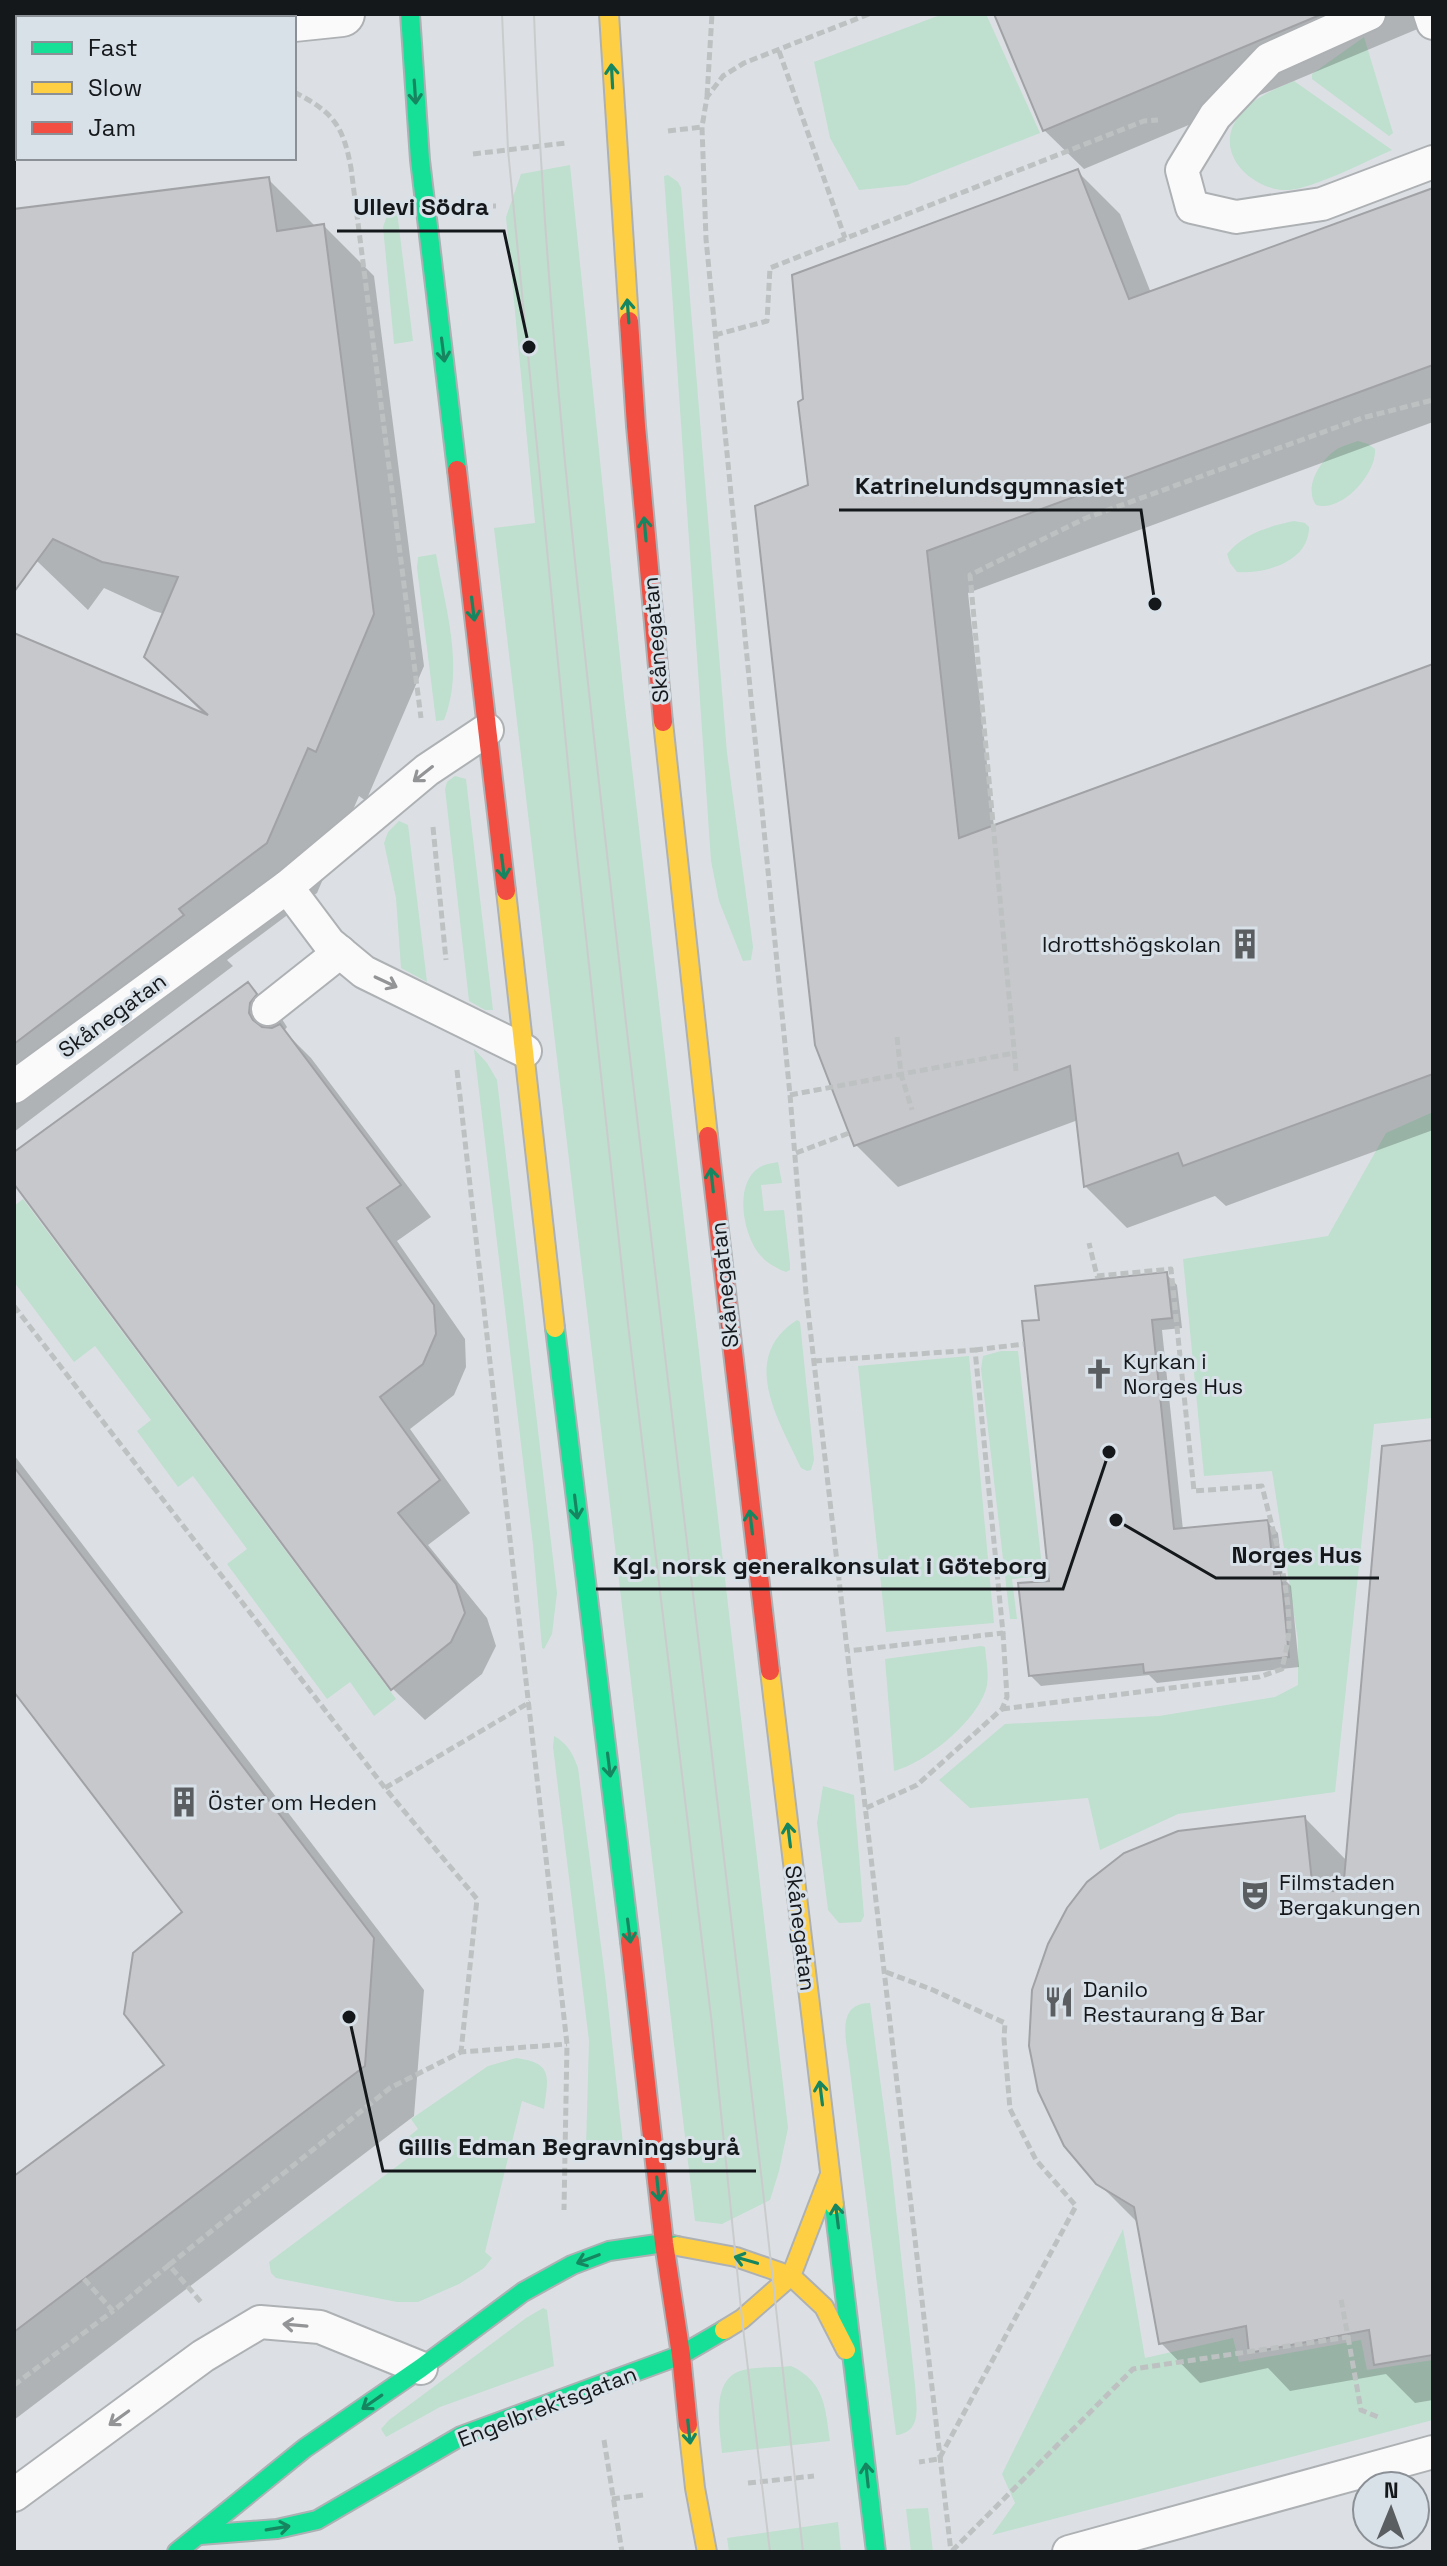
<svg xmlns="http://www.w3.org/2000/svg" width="1447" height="2566" font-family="'Space Grotesk',sans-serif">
  <rect width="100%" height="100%" fill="#dce0e4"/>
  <g fill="#bfdfcf">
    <path d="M943,14h43l54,119 -133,52 -48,5 -29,-52 -16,-76z"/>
    <path d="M1364,37l29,96 -4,3 -77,-57v-5z"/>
    <path d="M1294,81l98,69c-25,11 -78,38 -103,40 -33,2 -74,-33 -54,-68 13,-23 36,-31 59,-41z"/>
    <path d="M570,165l55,542 163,1421 -9,43 -9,29 -48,24 -27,-3 -201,-1693 41,-5 -29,-306 15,-43z"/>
    <path d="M668,175l10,7 3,6 46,565 26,194 -2,13 -8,1 -24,-60 -8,-40 -47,-685z"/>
    <path d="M396,203l17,138 -19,3 -11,-117 8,-23z"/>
    <path d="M1358,441l10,3 7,5c2,24 -33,64 -59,56 -13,-18 5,-47 23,-57 6,-3 13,-5 19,-7z"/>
    <path d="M1294,521l11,2 4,4c0,35 -44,47 -72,45l-7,-9 -3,-9c16,-20 42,-28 67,-33z"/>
    <path d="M436,554c9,53 29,114 8,166l-8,1 -19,-153 1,-11z"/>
    <path d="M455,776l11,3 27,231h-8l-16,-9 -24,-212 2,-7z"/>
    <path d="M399,821l9,4 19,157 -26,-14 -5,-70 -12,-55 4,-11z"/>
    <path d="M474,1049l13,14 10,17 60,513 -5,41 -8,15 -2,-1 -9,-103z"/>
    <path d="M1433,1112v306l-59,6 -39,368 -157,22 -78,36 -12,-52 -118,10 -31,-28 66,-56 154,-8 116,-19 23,-12v-45l-26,-169 -68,5 -21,-217 145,-23 58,-103z"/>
    <path d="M778,1162l4,21 -21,2 3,26 20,-1 6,54v6l-4,2c-10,-4 -19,-9 -26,-17 -17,-20 -27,-72 0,-88 5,-3 13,-4 18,-5z"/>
    <path d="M23,1199l373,500 -22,17 -24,-34 -23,17 -100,-135 20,-15 -54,-73 -15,11 -41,-56 14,-11 -56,-74 -21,16 -60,-80v-76z"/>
    <path d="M797,1320l3,2 14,138 -3,10 -4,1 -6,-3c-22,-48 -63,-110 -4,-148z"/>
    <path d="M1001,1351h17l25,225 -31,3 5,40h-7l-29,-250 2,-13z"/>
    <path d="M969,1356l25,267 -108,9 -28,-266z"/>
    <path d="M981,1646l4,1c1,13 4,26 2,38 -7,34 -61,78 -93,86l-9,-112z"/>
    <path d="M554,1736c14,8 19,18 24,32l27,209 18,167 -37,3 3,-106 -36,-294z"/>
    <path d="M823,1786l31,9 10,121 -3,6 -22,1 -11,-13 -11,-87z"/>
    <path d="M870,2003l21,160 24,222c1,20 8,47 -19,50l-46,-364c-2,-25 -17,-68 20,-68z"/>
    <path d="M516,2058c38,5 32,19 28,51l-22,-8 -37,151 7,6 -8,10 -25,16 -41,18h-21l-121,-24 -5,-5 -2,-11 147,-110 -9,-14 11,-9 -7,-10 77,-53z"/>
    <path d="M1123,2229l22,129 88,-20 6,24 122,-22 6,30 66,-10v60l-441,115 23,-32 -13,-29z"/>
    <path d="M543,2308l4,2 7,56 -114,41 -54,30 -5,-8 8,-9 137,-102z"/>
    <path d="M791,2366c34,16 34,41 39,75l-108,12c-2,-23 -12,-72 18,-82 14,-5 35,-3 51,-5z"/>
    <path d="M928,2508l5,44h-22l-5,-43z"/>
    <path d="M838,2522l3,30h-112l-2,-14z"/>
  </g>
  <g fill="#0003">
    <path d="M996,14h426l5,11 -343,144 -40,-39z"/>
    <path d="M1078,172l42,42 31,79 282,-103v232l-465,171 26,234 439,-161v464l-207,76 -11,-10 -88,32 -42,-42 -7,-66 -180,67 -42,-42 -46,-659z"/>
    <path d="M268,179l48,48 8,-1 50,50 50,390 -58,135 -7,-5 -42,97 -90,67 6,6 -219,166v-497l191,80 -59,-58 19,-43 -11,-3 -50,-23 -16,22 -74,-71v-328z"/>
    <path d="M248,985l32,31 7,11 -3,4 27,27 120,159 -34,24 68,98 1,28 -12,28 -44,34 60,84 -42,32 59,73 9,28 -14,28 -57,46 -32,-31 -379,-509v-26z"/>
    <path d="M1166,1274l11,11 5,43 -20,2 21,200 84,-8 11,11 5,45 8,8 8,81 -142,16 -8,-8 -108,11 -11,-11 21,-92 -10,-262z"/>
    <path d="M1433,1442v958l-18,3 -29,-29 -96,17 -22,-23 -68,15 -39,-40 -22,-119 -42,-42 208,-364 42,43z"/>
    <path d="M14,1455l410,535 -10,126 -400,304v-242l153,-113 17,-152 -170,-224z"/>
  </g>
  <g fill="#c7c8cc" stroke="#a1a2a5" stroke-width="2">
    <path d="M994,14h326v1l-277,116z"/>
    <path d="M1078,169l51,130 304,-111v177l-506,186 32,287 474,-174v410l-250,92 -5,-13 -94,34 -14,-121 -216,80 -39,-101 -60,-539 53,-21 -10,-83 5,-3 -11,-124z"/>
    <path d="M269,177l8,54 47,-7 50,390 -58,138 -8,-4 -41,95 -88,66 5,6 -170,129v-411l194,82 -64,-58 34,-80 -76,-15 -49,-23 -39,53v-383z"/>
    <path d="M248,982l9,12 -7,9 -1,10 4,7 9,7 10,1 8,-4 121,161 -34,23 67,97 2,29 -13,30 -43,33 60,83 -42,33 58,71 9,29 -14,29 -60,48 -377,-506v-32z"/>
    <path d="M1167,1272l5,46 -20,2 22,209 94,-9 6,54 7,-1 8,84 -145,16 -1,-9 -114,12 -11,-93 31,-2 -27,-260 17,-1 -4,-34z"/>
    <path d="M1433,1440v915l-59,10 -5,-35 -120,23 -3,-27 -87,18 -25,-137 -38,-23 -32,-38 -26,-55 -9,-45 3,-56 16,-46 19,-36 20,-26 37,-29 54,-22 127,-15 8,75h30l39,-445z"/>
    <path d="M14,1467l360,471 -9,128 -351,266v-156l150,-111 -40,-51 9,-61 49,-41 -168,-220z"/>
  </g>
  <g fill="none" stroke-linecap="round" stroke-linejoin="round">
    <g stroke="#aeb1b4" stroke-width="36">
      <g id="lane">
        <path d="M1369,14l-100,45 -54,57 -33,54 10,37 44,10 86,-13 111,-42"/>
        <path d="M1430,14l3,9"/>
        <path d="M487,730l-60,40 -140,117 42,56 35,29 161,79"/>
        <path d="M268,1009l72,-57"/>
        <path d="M14,1087l273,-200"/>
        <path d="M14,2495l189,-139 57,-34 60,5 101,41"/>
        <path d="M1069,2552l364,-100"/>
      </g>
    </g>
    <g stroke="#aeb1b4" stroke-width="48">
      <g id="street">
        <path d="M294,19l48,-5"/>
        <path d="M14,57l4,-1"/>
      </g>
    </g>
    <g stroke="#aeb1b4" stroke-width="22">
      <g id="fast">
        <path d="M410,14l10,146 37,310"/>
        <path d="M555,1328l75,613"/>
        <path d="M834,2205l42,347"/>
        <path d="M200,2535l77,-6 40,-9 144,-84 220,-81 43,-25"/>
        <path d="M177,2552l128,-104 116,-80 102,-76 49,-27 37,-14 55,-8 13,3"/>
      </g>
    </g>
    <g stroke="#aeb1b4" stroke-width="22">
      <g id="slow">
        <path d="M609,14l20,307"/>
        <path d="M663,722l45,414"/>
        <path d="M506,891l49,437"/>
        <path d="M770,1671l64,534"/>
        <path d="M677,2246l59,11 55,19 33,31 22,43"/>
        <path d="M724,2330l18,-11 49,-43 38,-99"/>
        <path d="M688,2425l7,63 12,64"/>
      </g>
    </g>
    <g stroke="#aeb1b4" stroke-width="22">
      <g id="jam">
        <path d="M629,321l7,105 27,296"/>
        <path d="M457,470l49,421"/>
        <path d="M708,1136l62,535"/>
        <path d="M630,1941l34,302 17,112 7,70"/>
      </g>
    </g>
    <g stroke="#bec1c1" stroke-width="5" stroke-dasharray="8 4" stroke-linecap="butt">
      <path d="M869,14l-125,49 -21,13 -16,21 -5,30 4,112 84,856 16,198 145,1259"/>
      <path d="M779,51l66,187"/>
      <path d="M294,81l1,11"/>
      <path d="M294,92c39,20 49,33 57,76l70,550"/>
      <path d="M707,96l5,-82"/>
      <path d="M668,131l34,-4"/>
      <path d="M14,132l4,-1"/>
      <path d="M473,154l93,-11"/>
      <path d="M481,206h15"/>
      <path d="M715,335l52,-14 3,-53 374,-147 14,-1"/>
      <path d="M433,827l13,133"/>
      <path d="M897,1037l4,37 11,36"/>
      <path d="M457,1070l110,974 -3,166"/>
      <path d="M1016,1071l-46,-496 116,-57 276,-100 71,-18"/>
      <path d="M790,1095l224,-42"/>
      <path d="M796,1153l53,-20"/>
      <path d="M14,1306l371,482 92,111 -16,153"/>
      <path d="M975,1350l49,-6"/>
      <path d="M814,1361l161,-11 28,283 -155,18"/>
      <path d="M1002,1709l257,-32 23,-8c3,-14 7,-29 7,-43 -1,-48 -16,-94 -27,-140l-68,5 -23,-222 -74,7 -8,-33"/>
      <path d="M385,1788l145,-86"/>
      <path d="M866,1808l51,-23 85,-76 5,-12 -4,-64"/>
      <path d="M886,1972l47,18 72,33 -1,16 6,70 26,51 40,46 -137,253 -20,3"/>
      <path d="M169,2265l221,-177 71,-36 106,-8"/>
      <path d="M84,2279l29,32 56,-46 32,37"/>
      <path d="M1348,2337l13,73 17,7"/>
      <path d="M14,2385l99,-74"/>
      <path d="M604,2440l18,112"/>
      <path d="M748,2483l66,-7"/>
      <path d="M612,2499l31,-4"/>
      <path d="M952,2551l181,-182 215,-32 -7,-38"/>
    </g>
    <use href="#lane" stroke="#fafafb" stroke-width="32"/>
    <use href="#street" stroke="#fafafb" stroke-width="44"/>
    <use href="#fast" stroke="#16e098" stroke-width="18"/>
    <use href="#slow" stroke="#ffcf43" stroke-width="18"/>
    <use href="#jam" stroke="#f24e42" stroke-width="18"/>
    <g stroke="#cacbcc" stroke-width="2">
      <path d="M502,14l6,136 67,686 53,488 84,701 30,294 28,233"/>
      <path d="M534,14c12,337 55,674 92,1009 43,387 90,773 136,1159 14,123 27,247 41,370"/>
    </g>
  </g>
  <defs><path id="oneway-shaft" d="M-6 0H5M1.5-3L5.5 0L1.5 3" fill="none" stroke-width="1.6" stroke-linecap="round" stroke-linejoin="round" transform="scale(2)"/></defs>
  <g stroke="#168660">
    <use href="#oneway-shaft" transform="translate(612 76) rotate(-93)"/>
    <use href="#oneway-shaft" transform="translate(415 92) rotate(86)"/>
    <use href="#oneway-shaft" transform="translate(628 311) rotate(-94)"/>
    <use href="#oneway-shaft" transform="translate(443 350) rotate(83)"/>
    <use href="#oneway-shaft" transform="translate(645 529) rotate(-95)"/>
    <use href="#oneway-shaft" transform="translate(473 609) rotate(83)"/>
    <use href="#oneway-shaft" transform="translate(503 867) rotate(83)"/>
    <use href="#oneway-shaft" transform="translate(712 1180) rotate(-96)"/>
    <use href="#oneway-shaft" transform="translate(576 1507) rotate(83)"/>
    <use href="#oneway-shaft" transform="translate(751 1522) rotate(-97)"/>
    <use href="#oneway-shaft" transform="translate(609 1765) rotate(83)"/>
    <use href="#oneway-shaft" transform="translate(789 1835) rotate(-97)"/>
    <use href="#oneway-shaft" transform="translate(629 1931) rotate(83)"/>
    <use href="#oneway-shaft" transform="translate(821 2093) rotate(-97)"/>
    <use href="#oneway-shaft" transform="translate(658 2189) rotate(84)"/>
    <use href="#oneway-shaft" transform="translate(837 2216) rotate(-97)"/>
    <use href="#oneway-shaft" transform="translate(588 2259) rotate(159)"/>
    <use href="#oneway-shaft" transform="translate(746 2260) rotate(-164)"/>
    <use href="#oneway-shaft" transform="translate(372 2402) rotate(145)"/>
    <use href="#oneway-shaft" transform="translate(689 2432) rotate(84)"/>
    <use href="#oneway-shaft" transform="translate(867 2475) rotate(-96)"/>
    <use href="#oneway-shaft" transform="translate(278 2528) rotate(-9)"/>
  </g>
  <g stroke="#939496">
    <use href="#oneway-shaft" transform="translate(423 774) rotate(142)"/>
    <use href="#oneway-shaft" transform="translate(386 982) rotate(25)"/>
    <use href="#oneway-shaft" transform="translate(295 2325) rotate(-175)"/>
    <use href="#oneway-shaft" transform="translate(119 2418) rotate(144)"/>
  </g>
  <defs>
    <g id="building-bare" transform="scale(2.4)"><path d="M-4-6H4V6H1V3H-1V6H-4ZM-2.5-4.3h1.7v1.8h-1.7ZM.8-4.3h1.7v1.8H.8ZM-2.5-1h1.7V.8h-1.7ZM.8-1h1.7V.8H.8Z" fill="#5b5e61" stroke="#d8e0e8" stroke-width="2.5" paint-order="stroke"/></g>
    <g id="church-bare" transform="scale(2.4)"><path d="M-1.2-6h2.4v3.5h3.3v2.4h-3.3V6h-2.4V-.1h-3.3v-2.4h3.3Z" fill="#5b5e61" stroke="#d8e0e8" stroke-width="2.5" paint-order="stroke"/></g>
    <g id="theatre-bare" transform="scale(2.4)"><path d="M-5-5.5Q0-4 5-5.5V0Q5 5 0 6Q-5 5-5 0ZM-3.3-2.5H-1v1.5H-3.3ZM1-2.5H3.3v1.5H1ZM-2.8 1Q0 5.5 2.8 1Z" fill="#5b5e61" stroke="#d8e0e8" stroke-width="2.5" paint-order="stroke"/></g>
    <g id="restaurant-bare" transform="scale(2.4)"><path d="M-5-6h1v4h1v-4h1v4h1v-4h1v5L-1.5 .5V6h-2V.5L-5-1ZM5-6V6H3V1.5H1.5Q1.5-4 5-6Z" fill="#5b5e61" stroke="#d8e0e8" stroke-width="2.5" paint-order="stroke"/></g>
  </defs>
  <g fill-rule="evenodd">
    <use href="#building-bare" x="1245" y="944"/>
    <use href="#church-bare" x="1099" y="1374"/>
    <use href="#building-bare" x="184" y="1802"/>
    <use href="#theatre-bare" x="1255" y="1895"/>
    <use href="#restaurant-bare" x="1059" y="2002"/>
  </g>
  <g text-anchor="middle" stroke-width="6" stroke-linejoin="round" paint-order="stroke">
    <g font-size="22" fill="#15181b" stroke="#d8e0e8">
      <text transform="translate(655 640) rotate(-95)" y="8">Skånegatan</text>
      <text transform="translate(112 1015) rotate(-36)" y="8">Skånegatan</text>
      <text transform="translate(724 1285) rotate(-96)" y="8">Skånegatan</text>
      <text transform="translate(801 1928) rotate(83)" y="8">Skånegatan</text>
      <text transform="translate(547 2406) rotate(-21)" y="8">Engelbrektsgatan</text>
    </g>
    <g font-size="22" fill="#15181b" stroke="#d8e0e8" text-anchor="start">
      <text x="1221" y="952" text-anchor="end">Idrottshögskolan</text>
      <text x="1123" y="1369">Kyrkan i<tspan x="1123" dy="25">Norges Hus</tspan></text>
      <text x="208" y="1810">Öster om Heden</text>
      <text x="1279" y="1890">Filmstaden<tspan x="1279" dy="25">Bergakungen</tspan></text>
      <text x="1083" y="1997">Danilo<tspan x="1083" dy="25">Restaurang &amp; Bar</tspan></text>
    </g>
  </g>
  <path fill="none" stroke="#15181b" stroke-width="3" d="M529 347L504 231H337M1155 604L1141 510H839M1116 1520L1216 1578H1379M1109 1452L1063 1589H596M349 2017L383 2171H756"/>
  <g fill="#15181b" stroke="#d8e0e8" stroke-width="3">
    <circle cx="529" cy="347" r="8"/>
    <circle cx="1155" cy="604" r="8"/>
    <circle cx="1116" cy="1520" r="8"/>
    <circle cx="1109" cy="1452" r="8"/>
    <circle cx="349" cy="2017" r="8"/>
  </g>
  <g font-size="24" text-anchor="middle" font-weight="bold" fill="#15181b" stroke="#d8e0e8" stroke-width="6" stroke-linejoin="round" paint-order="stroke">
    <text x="421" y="215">Ullevi Södra</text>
    <text x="990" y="494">Katrinelundsgymnasiet</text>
    <text x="1297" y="1563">Norges Hus</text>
    <text x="830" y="1574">Kgl. norsk generalkonsulat i Göteborg</text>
    <text x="569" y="2155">Gillis Edman Begravningsbyrå</text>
  </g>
  <rect width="1447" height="2566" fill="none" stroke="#15181b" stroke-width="32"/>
  <rect x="16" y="16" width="280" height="144" fill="#d8e0e8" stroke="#8a9096" stroke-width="2"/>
  <rect x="32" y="42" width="40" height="12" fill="#16e098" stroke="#8a9096" stroke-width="2"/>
  <text x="88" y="56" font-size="24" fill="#15181b">Fast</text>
  <rect x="32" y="82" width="40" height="12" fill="#ffcf43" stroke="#8a9096" stroke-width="2"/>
  <text x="88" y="96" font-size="24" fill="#15181b">Slow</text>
  <rect x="32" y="122" width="40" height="12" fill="#f24e42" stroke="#8a9096" stroke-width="2"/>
  <text x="88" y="136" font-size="24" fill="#15181b">Jam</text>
  <g transform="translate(1391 2510) rotate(1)"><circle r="38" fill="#d8e0e8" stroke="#8a9096" stroke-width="2"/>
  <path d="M0-6L14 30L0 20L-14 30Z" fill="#5b5e61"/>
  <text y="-12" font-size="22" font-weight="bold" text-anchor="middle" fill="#15181b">N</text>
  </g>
</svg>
